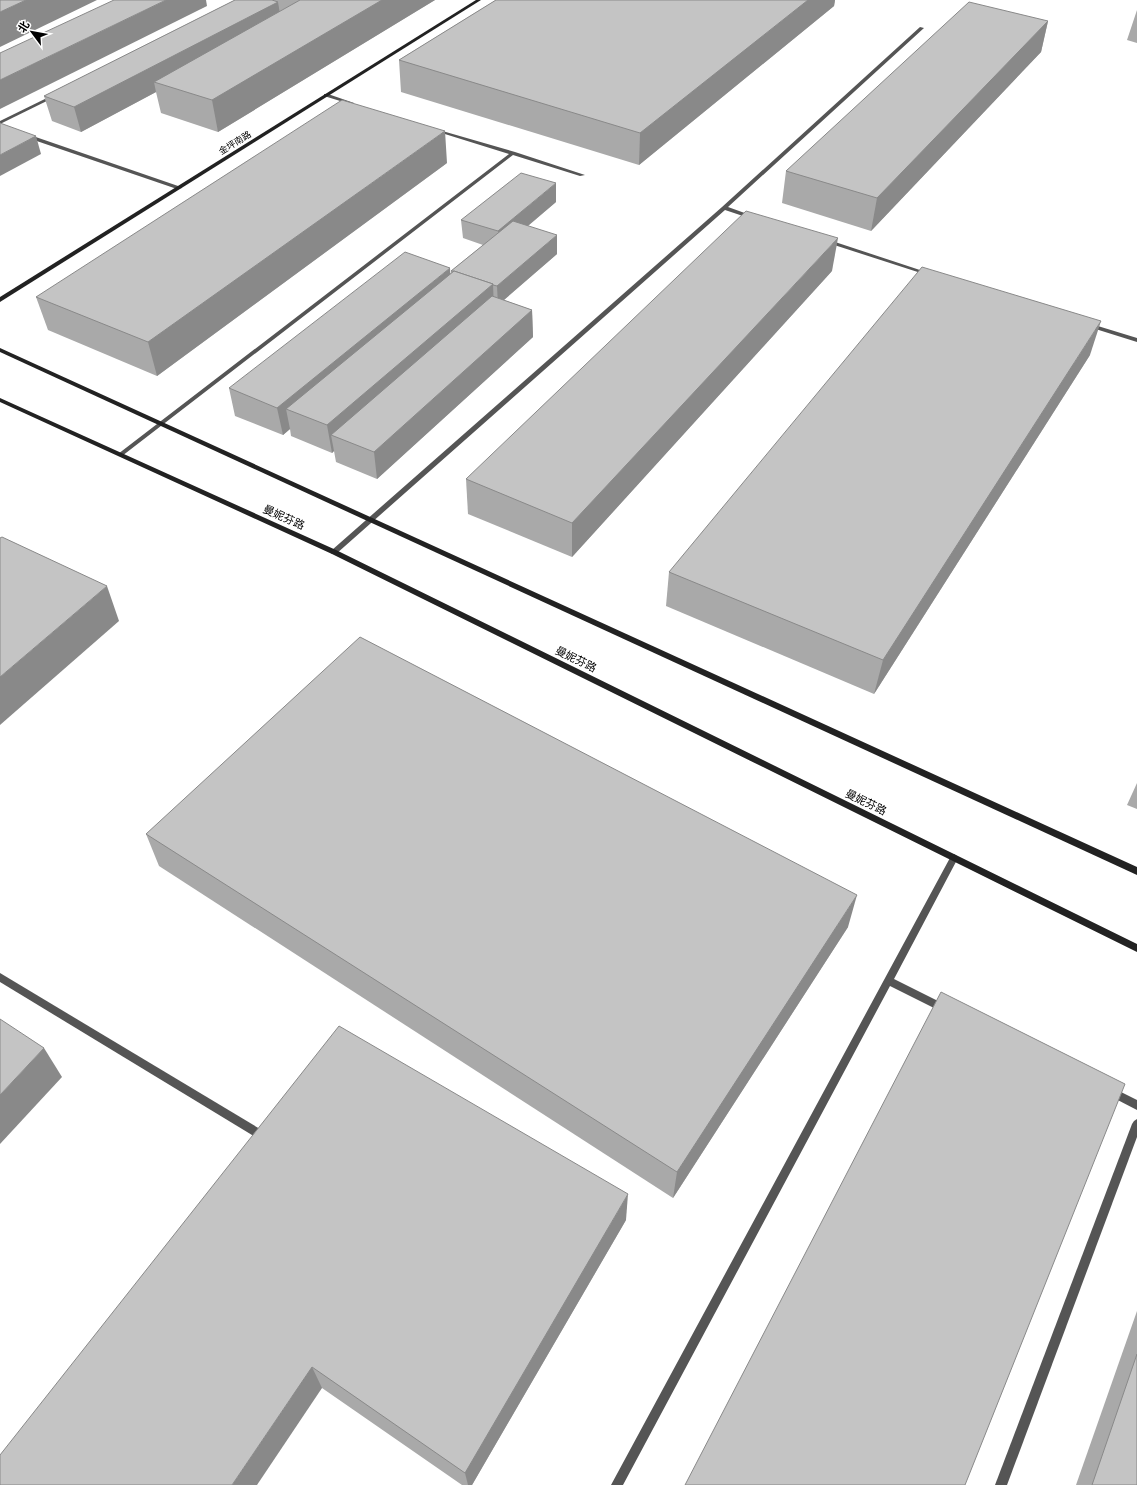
<svg xmlns="http://www.w3.org/2000/svg" width="1137" height="1485" font-family="Mulish,'Noto Sans SC',sans-serif">
  <rect width="100%" height="100%" fill="#fff"/>
  <g fill="none" stroke-linecap="round" stroke-linejoin="round">
    <g fill="#555" fill-rule="evenodd">
      <path d="M920,27l4,1 -196,179 25,9v2h-4l-24,-8 -389,344h-4l-2,-2 2,-2 390,-343z"/>
      <path d="M324,94h4l26,9 -4,1 -26,-8z"/>
      <path d="M53,95l4,1 -57,28v-3z"/>
      <path d="M432,128l83,24 70,23 -5,1 -67,-21 -391,301h-4v-2l391,-300 -77,-24z"/>
      <path d="M27,134l154,53 1,1 -5,1 -152,-52 -1,-1z"/>
      <path d="M825,240h4l103,34 -5,1 -102,-33z"/>
      <path d="M1088,323l49,15v4l-51,-16 -1,-1z"/>
      <path d="M954,854l3,2 1,2 -64,121 52,26 2,3 -2,3 -3,1 -3,-1 -50,-25 -267,499h-12l340,-629z"/>
      <path d="M0,973l260,156 1,3 -1,3 -4,2 -4,-2 -252,-153z"/>
      <path d="M1111,1087l26,13v10l-29,-15 -2,-3 2,-3z"/>
      <path d="M1137,1119v18l-130,348h-12l137,-361 2,-3z"/>
    </g>
    <g fill="#222" fill-rule="evenodd">
      <path d="M476,0h5l-481,302v-5z"/>
      <path d="M0,348l1137,519v8l-1137,-523z"/>
      <path d="M0,398l336,152 801,394v8l-805,-398 -332,-152z"/>
    </g>
  </g>
  <g fill="#a9a9a9">
    <path d="M235,0h200l-217,132 -57,-19 -5,-21 -75,40 -29,-11 -8,-25z"/>
    <path d="M496,0h339l-1,6 -195,159 -238,-73 -2,-32z"/>
    <path d="M1137,10v33l-10,-3z"/>
    <path d="M1048,21l-7,31 -170,179 -89,-28 4,-32z"/>
    <path d="M447,163l-290,213 -109,-46 -12,-33z"/>
    <path d="M556,202l-28,24 29,28 -53,46 28,10 1,27 -156,142 -41,-17 -2,-11 -2,2 -41,-17 -1,-7 -7,6 -48,-19 -6,-28 222,-115v-2l32,-26 -20,-7 -2,-18z"/>
    <path d="M832,271l-260,286 -104,-43 -2,-35z"/>
    <path d="M1090,355l-216,339 -208,-88 3,-34z"/>
    <path d="M1137,783v26l-10,-4z"/>
    <path d="M146,834l702,93 -175,271 -514,-332z"/>
    <path d="M626,1220l-154,265h-10l-140,-97 -322,97z"/>
    <path d="M1137,1311v174h-61z"/>
  </g>
  <g fill="#898989">
    <path d="M26,0h71l-97,47v-35z"/>
    <path d="M166,0h40l1,6 -207,103v-29z"/>
    <path d="M382,0h53l-217,132 -6,-32z"/>
    <path d="M808,0h27l-1,6 -195,159 1,-32z"/>
    <path d="M278,2l4,24 -128,56 2,10 -75,40 -7,-25z"/>
    <path d="M1048,21l-7,31 -170,179 6,-33z"/>
    <path d="M445,131l2,32 -290,213 -9,-34z"/>
    <path d="M36,136l5,18 -41,22v-21z"/>
    <path d="M556,183v19l-57,48 -1,-19z"/>
    <path d="M557,235v19l-59,51 -1,-19z"/>
    <path d="M838,238l-6,33 -260,286v-34z"/>
    <path d="M450,268l2,27 -166,114 4,20 -7,6 -6,-27z"/>
    <path d="M493,284l1,26 -163,125 3,16 -2,2 -5,-28z"/>
    <path d="M532,310l1,27 -156,142 -3,-27z"/>
    <path d="M1101,321l-11,34 -216,339 9,-34z"/>
    <path d="M107,586l12,35 -119,104v-48z"/>
    <path d="M857,895l-9,32 -175,271 4,-26z"/>
    <path d="M44,1048l18,29 -62,67v-49z"/>
    <path d="M628,1194l-2,26 -154,265h-4l-3,-12z"/>
    <path d="M312,1367l10,21 -65,97h-25z"/>
  </g>
  <g fill="#c4c4c4" stroke="#898989">
    <path d="M0,0h26l-26,12z"/>
    <path d="M114,0h52l-166,80v-27z"/>
    <path d="M235,0h37l6,2 -204,105 -30,-11z"/>
    <path d="M300,0h82l-170,100 -58,-18z"/>
    <path d="M496,0h312l-168,133 -241,-73z"/>
    <path d="M969,2l79,19 -171,177 -91,-27z"/>
    <path d="M342,100l103,31 -297,211 -112,-45z"/>
    <path d="M0,123l36,13 -36,19z"/>
    <path d="M521,173l35,10 -58,48 -37,-11z"/>
    <path d="M746,211l92,27 -266,285 -106,-44z"/>
    <path d="M513,221l44,14 -60,51 -4,-1v-1l-39,-13h-3z"/>
    <path d="M405,252l45,16 -173,140 -48,-20z"/>
    <path d="M922,267l179,54 -218,339 -214,-88z"/>
    <path d="M454,271l39,13 -166,141 -41,-16z"/>
    <path d="M492,296l40,14 -158,142 -43,-17z"/>
    <path d="M2,537l105,49 -107,91v-139z"/>
    <path d="M360,637l497,258 -180,277 -531,-338z"/>
    <path d="M941,992l184,92 -160,401h-280z"/>
    <path d="M0,1019l44,29 -44,47z"/>
    <path d="M339,1026l289,168 -163,279 -153,-106 -80,118h-232v-30z"/>
    <path d="M1137,1354v131h-45z"/>
  </g>
  <g text-anchor="middle" stroke-width="4" stroke-linejoin="round" paint-order="stroke">
    <g font-size="9" fill="#000" stroke="#fff">
      <text transform="translate(235 143) rotate(-32)" y="3">金坪南路</text>
    </g>
    <g font-size="11" fill="#000" stroke="#fff">
      <text transform="translate(284 517) rotate(24)" y="4">曼妮芬路</text>
      <text transform="translate(576 659) rotate(26)" y="4">曼妮芬路</text>
      <text transform="translate(866 802) rotate(26)" y="4">曼妮芬路</text>
    </g>
  </g>
  <g transform="translate(32 32) rotate(302)" stroke="#ffffff" stroke-width="3" paint-order="stroke">
  <path d="M0-3L7 15L0 10L-7 15Z" fill="#000000"/>
  <text y="-6" font-size="11" font-weight="bold" text-anchor="middle" fill="#000000">北</text>
  </g>
</svg>
